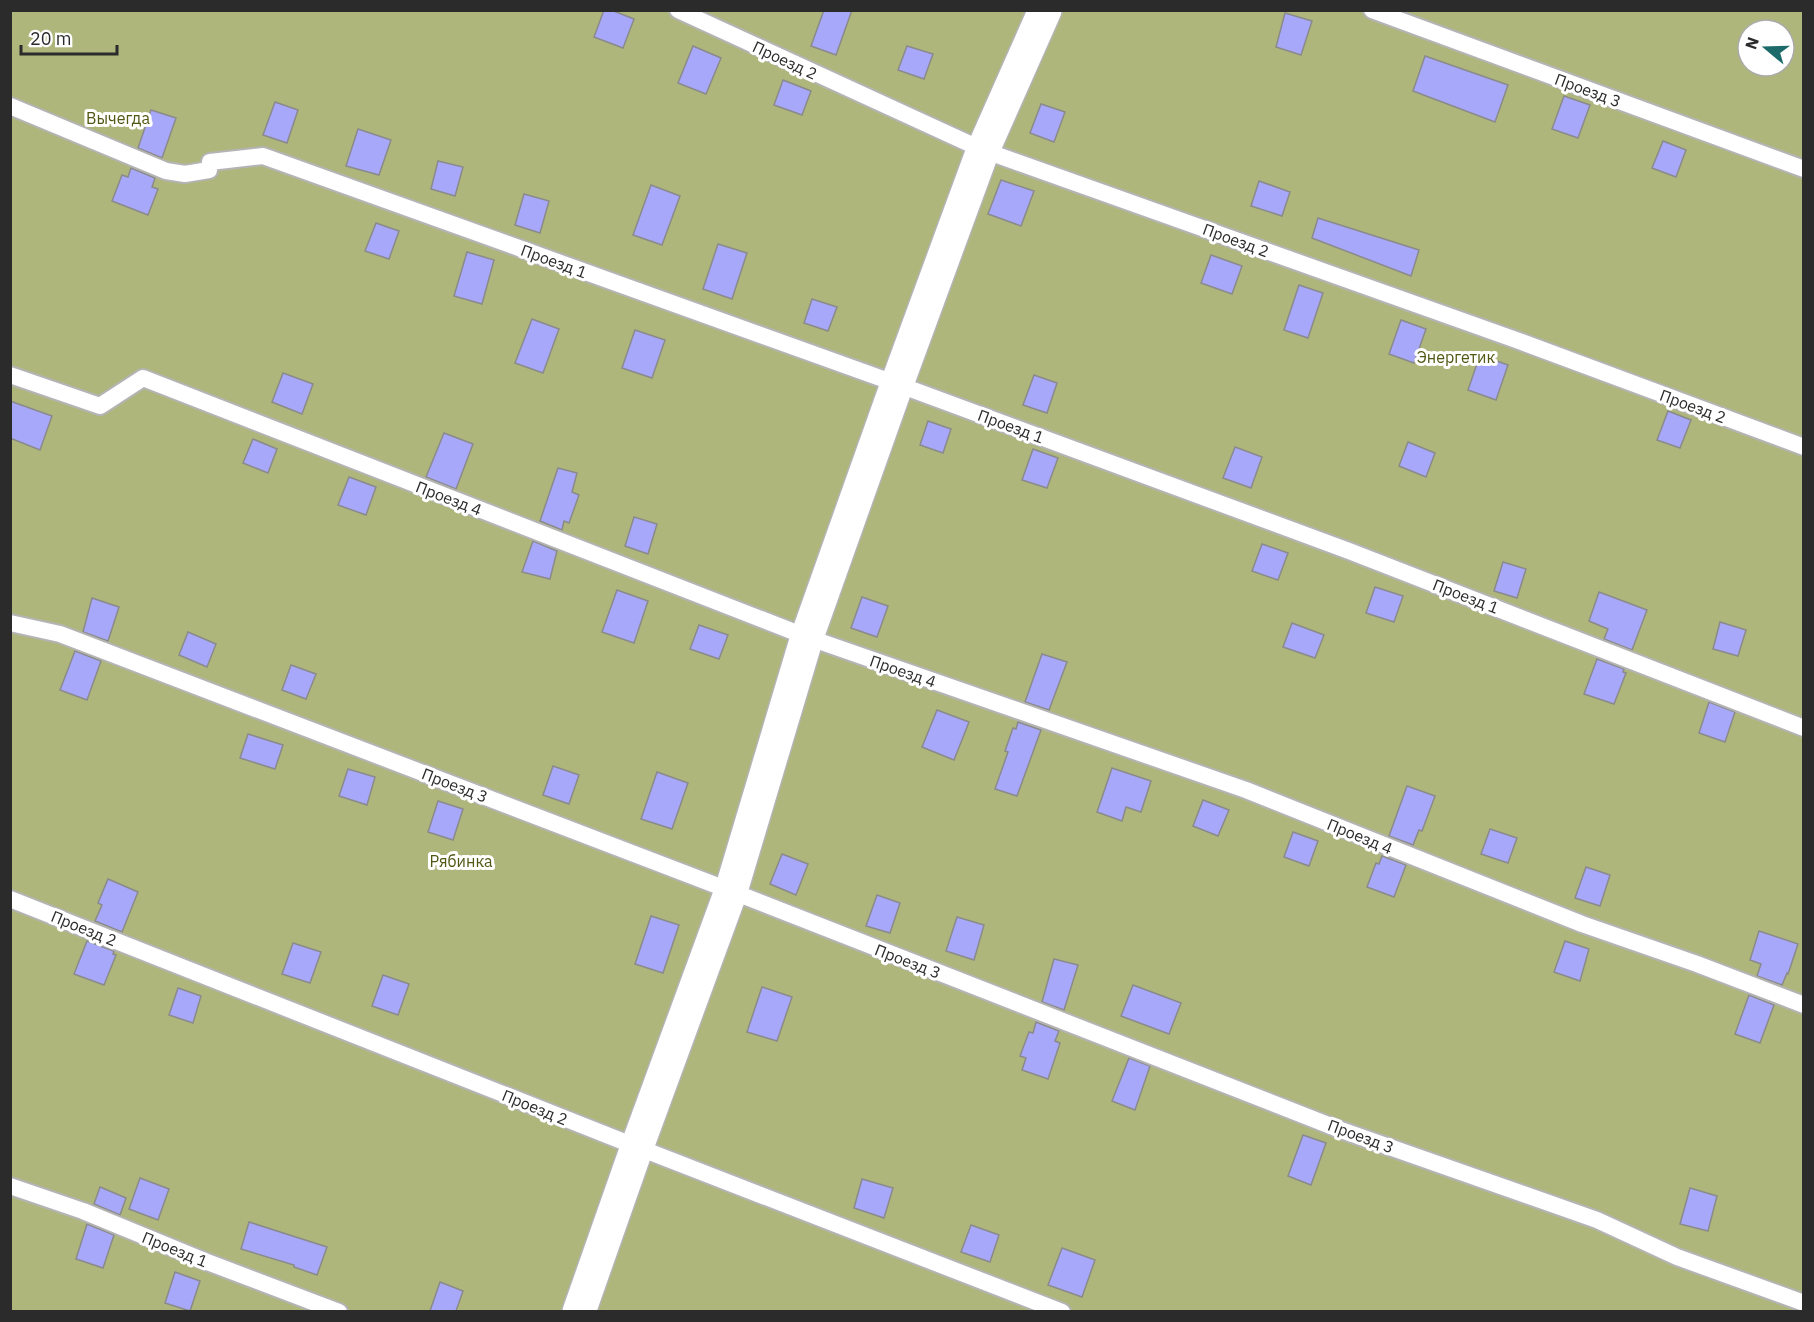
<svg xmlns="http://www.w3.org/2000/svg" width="1814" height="1322" font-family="'IBM Plex Sans',sans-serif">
  <rect width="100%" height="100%" fill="#dedfe0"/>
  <path fill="#afb67b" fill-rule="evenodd" d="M10,11h1793v1300h-1792zM1748,30h36v36h-36z"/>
  <g fill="#a7a8fa" stroke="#8a8a8b" stroke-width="1.5">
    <path d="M604,10h7l23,9 -11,29 -29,-11z"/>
    <path d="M824,10h28l-16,45 -25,-9z"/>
    <path d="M1285,13l27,8 -11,34 -25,-8z"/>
    <path d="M693,46l28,12 -15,36 -28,-11z"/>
    <path d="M907,46l26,8 -9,25 -26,-9z"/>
    <path d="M1425,56l83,29 -13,37 -82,-31z"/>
    <path d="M783,80l28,11 -9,24 -28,-10z"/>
    <path d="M1564,96l26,9 -12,33 -26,-9z"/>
    <path d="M275,102l23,8 -11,33 -24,-8z"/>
    <path d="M1041,104l24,8 -11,30 -24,-9z"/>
    <path d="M151,110l25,8 -14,40 -24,-10z"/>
    <path d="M358,129l33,11 -12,35 -33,-9z"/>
    <path d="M1663,141l23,9 -10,27 -24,-9z"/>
    <path d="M438,161l25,6 -8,29 -24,-7z"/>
    <path d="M131,168l24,10 -3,9 6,2 -10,26 -36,-14 10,-26 6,2z"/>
    <path d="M1001,180l33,11 -13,35 -33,-12z"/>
    <path d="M1259,181l31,11 -8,24 -31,-10z"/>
    <path d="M651,185l29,11 -18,49 -29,-10z"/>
    <path d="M524,194l25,7 -9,32 -25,-8z"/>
    <path d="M1318,218l101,32 -8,26 -99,-38z"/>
    <path d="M376,223l23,8 -10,28 -24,-8z"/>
    <path d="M718,244l29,9 -15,46 -29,-10z"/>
    <path d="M467,252l27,8 -12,44 -28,-8z"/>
    <path d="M1211,255l31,11 -10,28 -31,-11z"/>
    <path d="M1299,285l24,8 -15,45 -24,-8z"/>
    <path d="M812,299l25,8 -9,24 -24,-8z"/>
    <path d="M532,319l27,10 -16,44 -28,-10z"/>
    <path d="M1401,320l25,9 -12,34 -25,-9z"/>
    <path d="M635,330l30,10 -13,38 -30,-10z"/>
    <path d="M1480,355l28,10 -12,35 -28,-10z"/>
    <path d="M283,373l30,11 -11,30 -30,-12z"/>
    <path d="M1034,375l23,8 -10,30 -24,-8z"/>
    <path d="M10,401l42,15 -12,34 -30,-12z"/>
    <path d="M1668,411l23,9 -11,28 -23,-8z"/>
    <path d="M928,421l23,8 -8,24 -23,-8z"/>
    <path d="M444,433l29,11 -17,45 -30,-12z"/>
    <path d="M253,439l24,10 -9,24 -25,-10z"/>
    <path d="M1408,442l27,11 -9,24 -27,-11z"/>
    <path d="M1235,447l27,10 -11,31 -28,-10z"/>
    <path d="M1033,449l25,9 -11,30 -25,-8z"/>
    <path d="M558,468l19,5 -5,19 7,3 -10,28 -5,-2 -2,9 -22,-9z"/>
    <path d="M349,477l27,10 -10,28 -28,-10z"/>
    <path d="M634,517l23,7 -9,30 -23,-8z"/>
    <path d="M533,541l24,10 -7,28 -28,-7z"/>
    <path d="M1262,544l26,9 -10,27 -26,-9z"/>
    <path d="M1503,562l23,7 -9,29 -23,-7z"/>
    <path d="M1375,587l28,9 -9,26 -28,-9z"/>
    <path d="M617,590l31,11 -14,42 -32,-11z"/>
    <path d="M1599,592l48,18 -15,40 -28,-11 4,-10 -19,-8z"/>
    <path d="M862,597l26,9 -11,31 -26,-9z"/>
    <path d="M92,598l27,9 -11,34 -25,-9z"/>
    <path d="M1720,622l26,8 -8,26 -25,-7z"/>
    <path d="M1292,623l32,12 -9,23 -32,-11z"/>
    <path d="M699,625l29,10 -9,24 -29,-10z"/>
    <path d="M188,632l28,12 -9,23 -28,-12z"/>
    <path d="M75,651l26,10 -14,39 -27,-10z"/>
    <path d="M1042,654l25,8 -18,48 -24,-8z"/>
    <path d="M1597,659l27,10 -1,3 3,1 -12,31 -30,-10z"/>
    <path d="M291,665l25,9 -10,25 -24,-9z"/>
    <path d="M1709,702l26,10 -10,30 -26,-9z"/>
    <path d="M937,710l32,12 -15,38 -32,-13z"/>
    <path d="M1018,722l23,8 -24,66 -22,-7 13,-37 -3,-1 8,-23 3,1z"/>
    <path d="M248,734l35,11 -8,24 -35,-11z"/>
    <path d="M553,766l26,9 -10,29 -26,-9z"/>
    <path d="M1112,768l39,13 -10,31 -15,-5 -4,14 -25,-9z"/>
    <path d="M348,769l27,8 -8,28 -28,-9z"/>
    <path d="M657,772l31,11 -16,46 -31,-10z"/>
    <path d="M1407,786l28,10 -13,35 -3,-1 -6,15 -24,-9z"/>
    <path d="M1203,800l26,10 -11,26 -25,-10z"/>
    <path d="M438,801l25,8 -10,31 -25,-8z"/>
    <path d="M1490,829l27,9 -9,25 -27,-9z"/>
    <path d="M1293,832l25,9 -9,25 -25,-9z"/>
    <path d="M782,854l26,10 -12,31 -26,-11z"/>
    <path d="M1382,856l24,9 -12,32 -27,-10 9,-24 3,1z"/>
    <path d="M1586,867l24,8 -10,31 -25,-8z"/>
    <path d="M108,879l30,13 -16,40 -27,-11 7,-16 -4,-2z"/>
    <path d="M877,895l23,8 -10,30 -24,-7z"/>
    <path d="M651,916l28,9 -16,48 -28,-9z"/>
    <path d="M957,917l27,8 -10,35 -28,-9z"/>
    <path d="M1759,931l39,13 -10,30 -1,-1 -5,12 -25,-9 4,-12 -11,-4z"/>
    <path d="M87,941l27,10 -1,3 3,1 -12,30 -30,-11z"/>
    <path d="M1565,941l24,8 -9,32 -26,-9z"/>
    <path d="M293,943l28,9 -11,31 -28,-9z"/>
    <path d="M1054,959l24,6 -14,45 -22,-8z"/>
    <path d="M383,975l26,9 -11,31 -26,-9z"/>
    <path d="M1133,985l48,18 -12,31 -48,-18z"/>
    <path d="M762,987l30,10 -15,44 -30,-9z"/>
    <path d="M178,988l23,8 -8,27 -24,-8z"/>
    <path d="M1749,995l25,10 -14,38 -25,-9z"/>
    <path d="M1036,1022l23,9 -4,10 5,2 -12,36 -26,-9 4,-12 -6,-2 9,-24 4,1z"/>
    <path d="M1129,1058l21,8 -15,44 -23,-9z"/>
    <path d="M1303,1135l23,8 -15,42 -23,-9z"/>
    <path d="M140,1178l29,11 -11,31 -29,-11z"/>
    <path d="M862,1179l31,9 -9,30 -30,-10z"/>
    <path d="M100,1187l26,11 -6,17 -26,-11z"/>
    <path d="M1690,1188l27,8 -9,35 -28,-7z"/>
    <path d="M249,1222l78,25 -10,28 -23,-8v-2l-53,-16z"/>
    <path d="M87,1224l27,11 -11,33 -27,-9z"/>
    <path d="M971,1225l28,10 -9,27 -29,-10z"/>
    <path d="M1062,1248l33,12 -13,37 -34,-12z"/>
    <path d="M175,1272l25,9 -10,30 -25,-8z"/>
    <path d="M440,1282l23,9 -7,20h-26z"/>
  </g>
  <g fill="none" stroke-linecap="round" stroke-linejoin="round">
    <g stroke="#b4b4b5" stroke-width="20">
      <g id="lane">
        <path d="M678,10l305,140 536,191 285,106"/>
        <path d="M1372,10l432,159"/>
        <path d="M10,106l156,65 19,3 24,-4 1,-8 53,-6 634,228 452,167 455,177"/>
        <path d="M10,375l90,31 43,-28 664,259 439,153 336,134 115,40 107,41"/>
        <path d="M10,623l50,11 671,257 610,239 256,90 80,37 127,46"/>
        <path d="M10,899l627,248 425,165"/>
        <path d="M10,1186l73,25 119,49 137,52"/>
      </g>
    </g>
    <g stroke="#b4b4b5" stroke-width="36">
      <path id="street" d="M579,1312l58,-165 94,-256 76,-254 90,-253 86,-234 62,-140"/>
    </g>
    <use href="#lane" stroke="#fff" stroke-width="16"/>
    <use href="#street" stroke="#fff" stroke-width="33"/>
  </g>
  <g text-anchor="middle" stroke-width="6" stroke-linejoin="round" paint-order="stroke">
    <g font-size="16" fill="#2b2b2c" stroke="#fff">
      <text transform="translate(785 60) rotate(25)" y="6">Проезд 2</text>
      <text transform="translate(1588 90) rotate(20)" y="6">Проезд 3</text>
      <text transform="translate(1236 240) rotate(20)" y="6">Проезд 2</text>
      <text transform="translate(554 261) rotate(20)" y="6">Проезд 1</text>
      <text transform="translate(1693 406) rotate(20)" y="6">Проезд 2</text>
      <text transform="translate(1011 426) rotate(20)" y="6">Проезд 1</text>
      <text transform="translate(449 498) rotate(21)" y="6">Проезд 4</text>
      <text transform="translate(1466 596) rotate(21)" y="6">Проезд 1</text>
      <text transform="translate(903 671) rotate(19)" y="6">Проезд 4</text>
      <text transform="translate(455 785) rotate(21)" y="6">Проезд 3</text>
      <text transform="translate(1360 836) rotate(22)" y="6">Проезд 4</text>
      <text transform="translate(84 928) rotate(22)" y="6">Проезд 2</text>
      <text transform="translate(908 961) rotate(21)" y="6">Проезд 3</text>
      <text transform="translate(535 1107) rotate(22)" y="6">Проезд 2</text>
      <text transform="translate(1361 1136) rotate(20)" y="6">Проезд 3</text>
      <text transform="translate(175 1249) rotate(22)" y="6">Проезд 1</text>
    </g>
    <g font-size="16" fill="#525713" stroke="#fff">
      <text x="118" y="124">Вычегда</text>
      <text x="1456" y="363">Энергетик</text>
      <text x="461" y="867">Рябинка</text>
    </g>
  </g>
  <rect width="1814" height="1322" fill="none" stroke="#2b2b2c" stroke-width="24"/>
  <g transform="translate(1766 48) rotate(289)"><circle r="28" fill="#ffffff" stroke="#aaaaab" stroke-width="1.5"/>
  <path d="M0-4.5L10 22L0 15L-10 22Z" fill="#1d6a6a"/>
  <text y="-9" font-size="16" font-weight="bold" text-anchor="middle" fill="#2b2b2c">N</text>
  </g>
  <path d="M21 45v9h96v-9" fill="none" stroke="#2b2b2c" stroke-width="3"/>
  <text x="30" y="45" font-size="18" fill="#2b2b2c" stroke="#ffffff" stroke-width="4.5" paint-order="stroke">20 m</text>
</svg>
